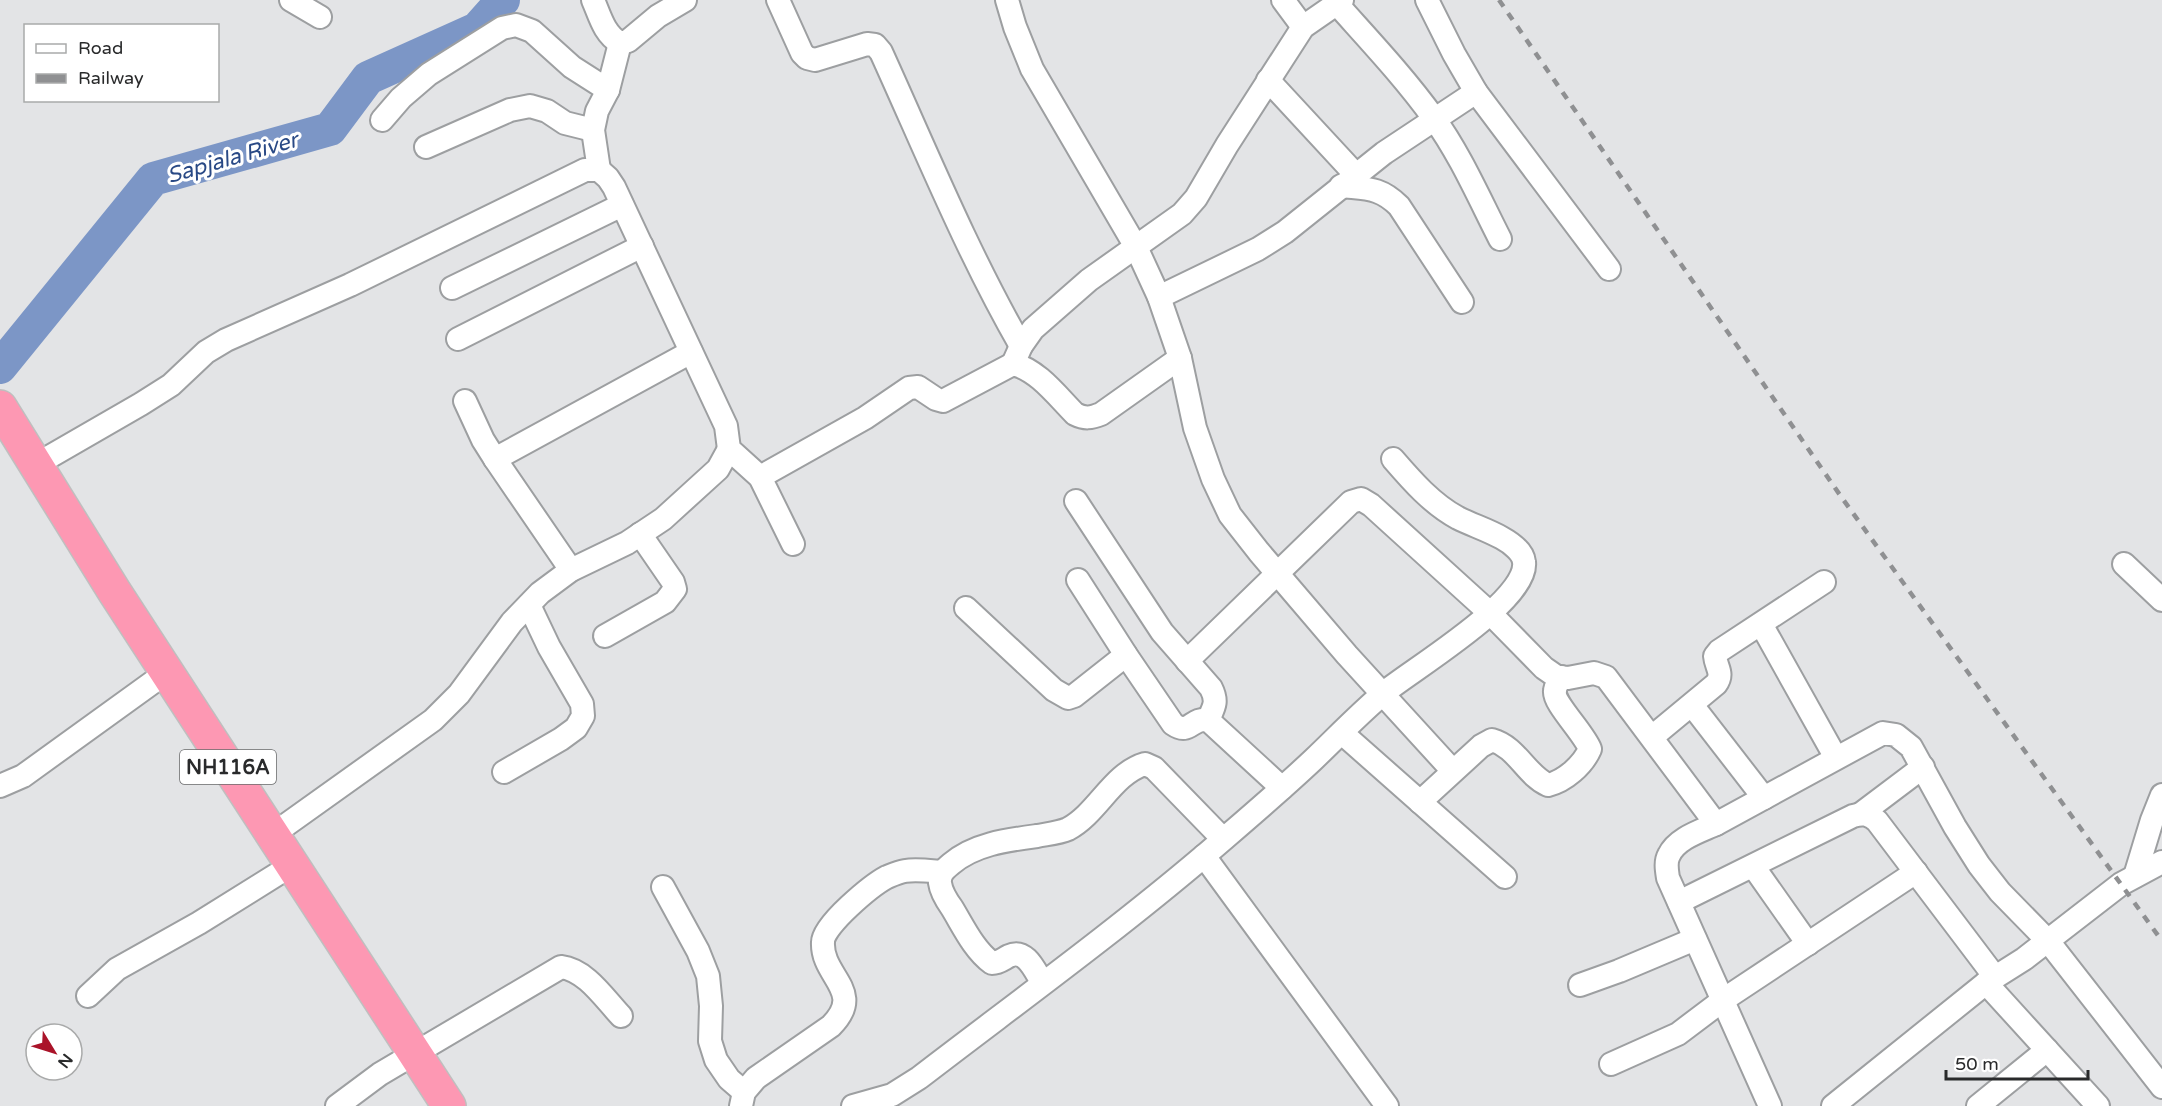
<svg xmlns="http://www.w3.org/2000/svg" width="2162" height="1106" font-family="'Varela Round',sans-serif">
  <rect width="100%" height="100%" fill="#e3e4e6"/>
  <g fill="none" stroke-linecap="round" stroke-linejoin="round">
    <path stroke="#7c96c6" stroke-width="34" d="M0,367l153,-188 177,-50 38,-51 109,-49 26,-29"/>
    <g stroke="#9d9fa1" stroke-width="26">
      <g id="minor">
        <path d="M291,0l29,17"/>
        <path d="M593,0c7,16 11,34 27,43l8,-2 30,-25 27,-16"/>
        <path d="M778,0l24,53 5,5 8,2 52,-16 8,1 6,7c45,99 86,200 140,294"/>
        <path d="M1007,0l8,27 17,42 104,178 23,50 21,61 15,70 18,51 17,36 29,37 88,103 106,116"/>
        <path d="M1283,0l20,27"/>
        <path d="M1427,0l27,54 22,38 133,177"/>
        <path d="M1337,4c33,37 67,73 96,113 27,37 46,81 67,122"/>
        <path d="M1268,80l88,95"/>
        <path d="M382,120l19,-22 28,-24 73,-46 14,-3 16,6 40,36 36,23"/>
        <path d="M426,147l84,-37 20,-4 17,5 18,12 28,7"/>
        <path d="M599,170l-6,-40 4,-19 11,-21 12,-47"/>
        <path d="M1341,186c26,3 39,1 58,20l63,96"/>
        <path d="M452,288l170,-83"/>
        <path d="M1159,297l99,-48 27,-17 99,-79 92,-61"/>
        <path d="M458,339l184,-93"/>
        <path d="M1013,364l8,-18 12,-17 56,-49 93,-66 14,-16 31,-53 76,-118 39,-27"/>
        <path d="M465,401l18,39 12,19 76,111"/>
        <path d="M495,459l196,-107"/>
        <path d="M37,464l104,-60 30,-19 35,-33 20,-12 124,-55 235,-115h14l9,8 6,9 112,239 3,23 31,28 33,67"/>
        <path d="M760,477l105,-59 44,-30 9,-1 18,12 7,2 70,-37c25,6 44,32 62,50 10,5 16,4 26,0l79,-56"/>
        <path d="M1076,501l86,131 49,56c7,14 3,19 -3,32"/>
        <path d="M2124,564l38,36"/>
        <path d="M1078,580l48,75 47,69c17,12 18,-7 35,-4l74,68"/>
        <path d="M966,608l88,82 14,8 6,-2 52,-41"/>
        <path d="M1761,624l75,134"/>
        <path d="M605,636l60,-34 10,-13 -2,-7 -33,-48"/>
        <path d="M1187,661l164,-159 10,-3 10,6 120,109 53,54 13,9 11,1 26,-5 12,4 110,147"/>
        <path d="M1692,705l72,93"/>
        <path d="M1342,733l163,144"/>
        <path d="M1652,737l64,-53c8,-11 0,-16 -1,-28l4,-5 105,-69"/>
        <path d="M504,772l57,-33 15,-11 7,-12 -1,-12 -33,-57 -20,-42"/>
        <path d="M0,786l23,-10 144,-104"/>
        <path d="M1420,802l61,-56 11,-6c25,7 34,35 56,45 17,-4 35,-20 42,-36 -6,-16 -37,-46 -35,-58 0,-5 4,-10 6,-14"/>
        <path d="M1862,813l61,-46"/>
        <path d="M272,835l161,-115 26,-26 53,-72 28,-29 31,-23 56,-27 36,-24 55,-50 11,-20"/>
        <path d="M1204,856l183,250"/>
        <path d="M1753,866l55,78"/>
        <path d="M2135,876l17,-56 10,-25"/>
        <path d="M663,887l35,64 10,25 3,30 -1,35 6,19 13,19 15,13"/>
        <path d="M1679,902l174,-86c10,-3 16,-2 24,5l118,156"/>
        <path d="M1042,982c-7,-11 -16,-34 -33,-26 -6,3 -10,7 -17,7 -18,-13 -29,-37 -40,-55 -5,-7 -11,-17 -12,-25 -1,-9 5,-14 11,-19 23,-20 56,-24 86,-28 10,-2 22,-3 31,-7 30,-16 44,-55 77,-65l9,4 69,71"/>
        <path d="M1986,983l112,123"/>
        <path d="M1580,985l39,-14 76,-32"/>
        <path d="M88,996l29,-27 82,-46 93,-58"/>
        <path d="M1611,1064l67,-30 45,-34 193,-128"/>
        <path d="M337,1106l43,-32 181,-107c25,3 43,31 60,49"/>
        <path d="M741,1106l3,-14 12,-14 75,-52c35,-35 -10,-49 -8,-84 0,-17 49,-57 64,-65 5,-2 12,-5 18,-6 11,-2 25,0 37,1"/>
        <path d="M853,1106l39,-11 27,-17c95,-73 193,-144 285,-222 37,-32 74,-63 110,-97 23,-22 46,-46 71,-67 28,-23 144,-92 139,-130 -1,-10 -13,-19 -22,-24 -14,-8 -30,-13 -44,-20 -26,-14 -46,-37 -65,-59"/>
        <path d="M1770,1106l-102,-228c-1,-7 -3,-16 1,-23 8,-17 32,-24 47,-31l167,-91 13,2 15,12 44,80 24,38 21,27 48,49 114,146"/>
        <path d="M1833,1106l153,-123 38,-24 97,-75 41,-22"/>
        <path d="M1978,1106l69,-56"/>
      </g>
    </g>
    <g stroke="#bfbfbf" stroke-width="36">
      <path id="highway" d="M0,407l114,184 335,515"/>
    </g>
    <use href="#minor" stroke="#fff" stroke-width="22"/>
    <use href="#highway" stroke="#fd98b3" stroke-width="33"/>
    <path stroke="#8f9092" stroke-width="4.5" stroke-dasharray="8 8" stroke-linecap="butt" d="M1499,0l343,498 320,443"/>
  </g>
  <g text-anchor="middle" stroke-width="6" stroke-linejoin="round" paint-order="stroke">
    <rect fill="#fff" stroke="#696a6b" stroke-width="1.5" x="180" y="750" width="96" height="34" rx="4.5"/>
    <g font-size="20" font-weight="bold" fill="#292a2b">
      <text x="228" y="774">NH116A</text>
    </g>
    <g font-size="22" font-style="italic" fill="#294985" stroke="#fff">
      <text transform="translate(232 157) rotate(-16)" y="8">Sapjala River</text>
    </g>
  </g>
  <rect x="24" y="24" width="195" height="78" fill="#ffffff" stroke="#a9aaaa" stroke-width="1.5"/>
  <rect x="36" y="44" width="30" height="9" fill="#ffffff" stroke="#a9aaaa" stroke-width="1.5"/>
  <text x="78" y="54" font-size="18" fill="#292a2b">Road</text>
  <rect x="36" y="74" width="30" height="9" fill="#8f9092" stroke="#a9aaaa" stroke-width="1.5"/>
  <text x="78" y="84" font-size="18" fill="#292a2b">Railway</text>
  <g transform="translate(54 1052) rotate(128)"><circle r="28" fill="#ffffff" stroke="#a9aaaa" stroke-width="1.5"/>
  <path d="M0-4.5L10 22L0 15L-10 22Z" fill="#aa1329"/>
  <text y="-9" font-size="16" font-weight="bold" text-anchor="middle" fill="#292a2b">N</text>
  </g>
  <path d="M1946 1070v9h142v-9" fill="none" stroke="#292a2b" stroke-width="3"/>
  <text x="1955" y="1070" font-size="18" fill="#292a2b" stroke="#ffffff" stroke-width="4.5" paint-order="stroke">50 m</text>
</svg>
